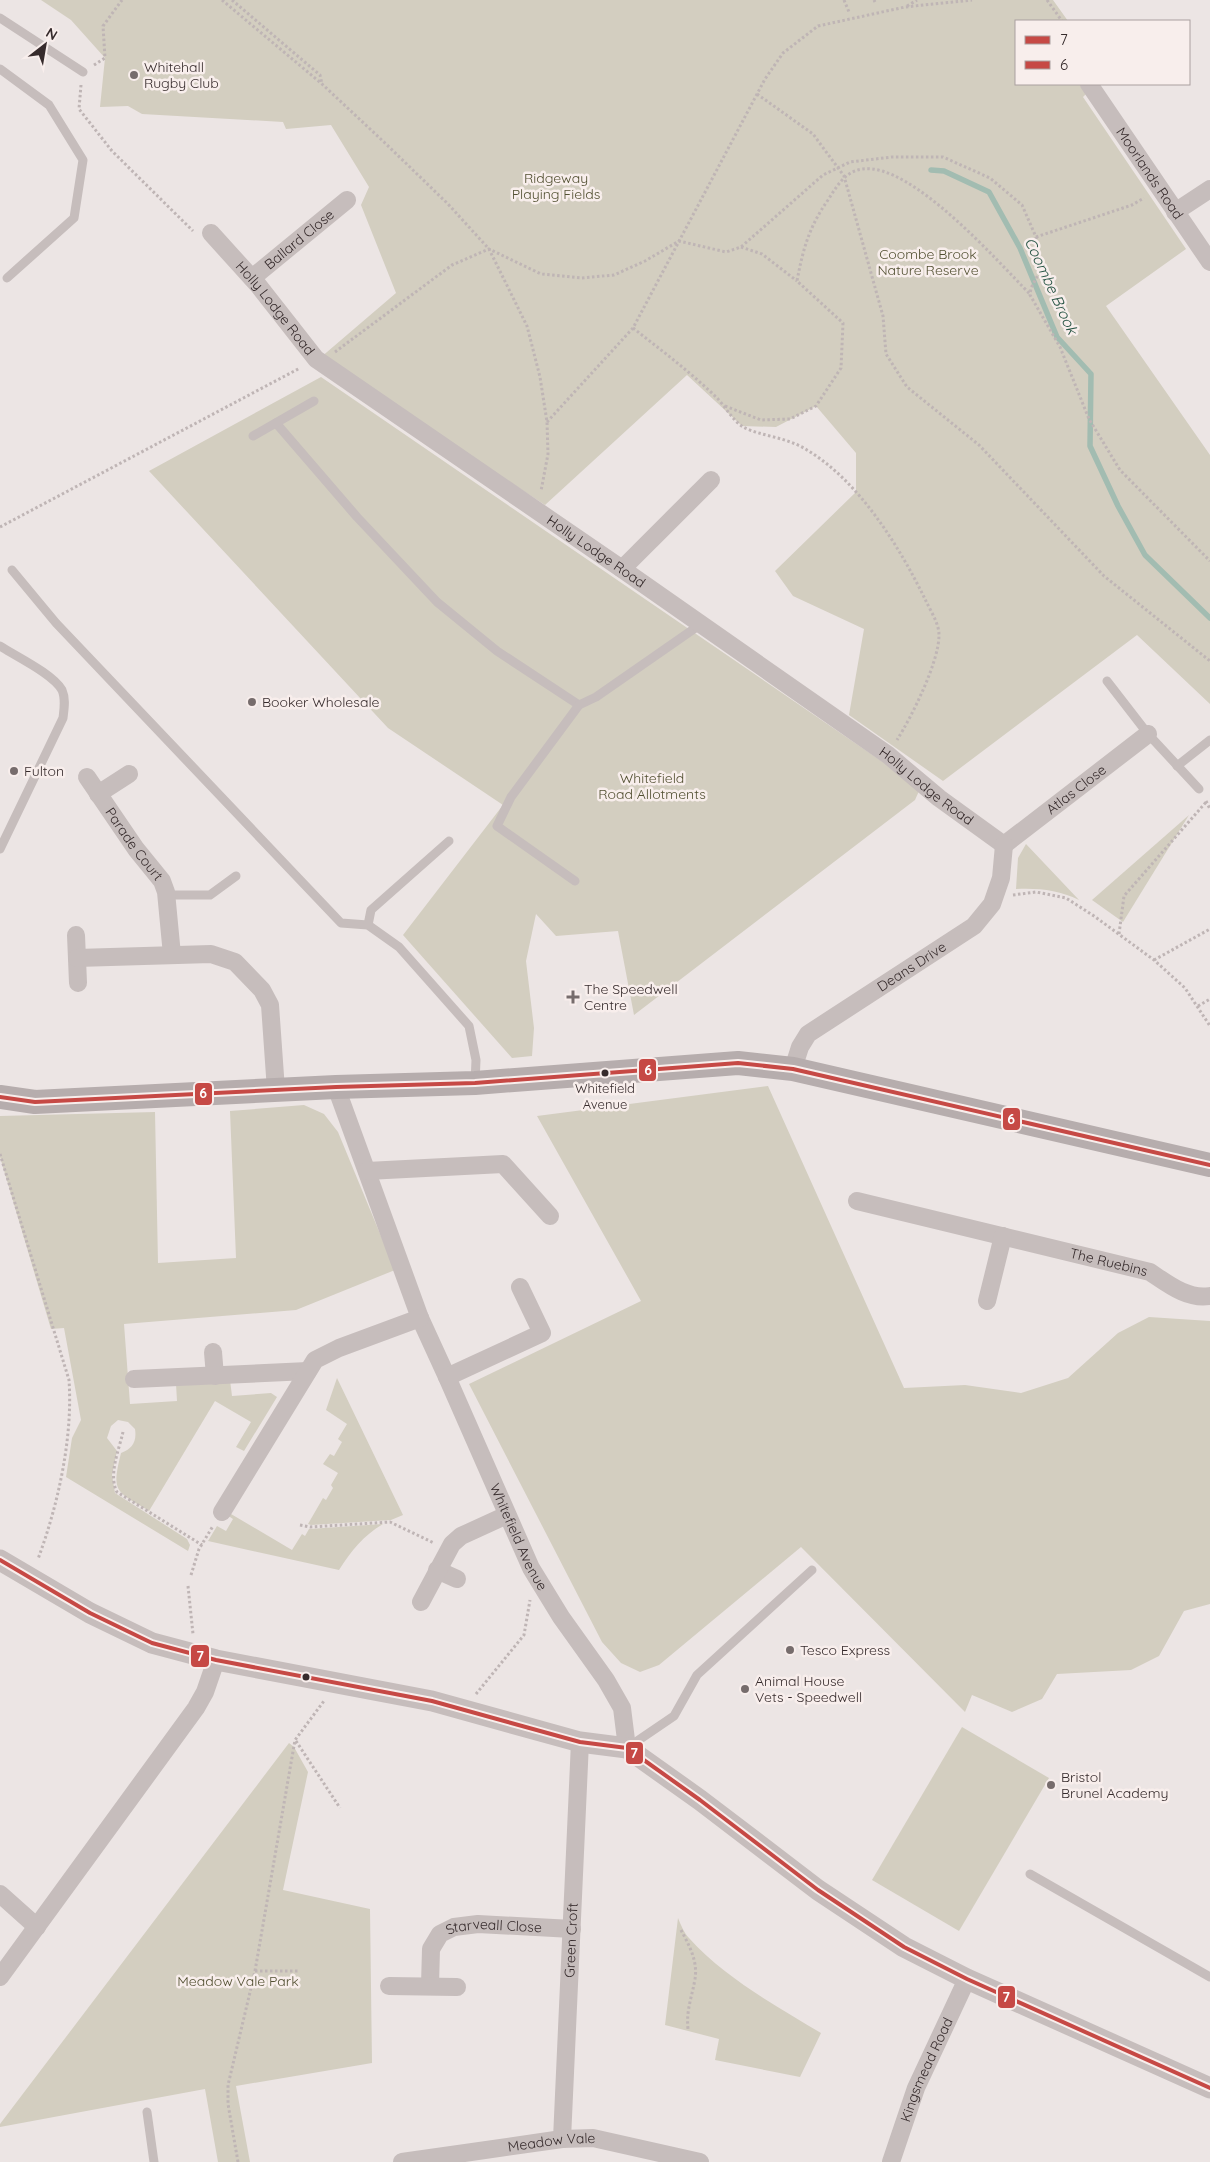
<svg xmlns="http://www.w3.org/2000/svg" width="1210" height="2162" font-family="Quicksand,sans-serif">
  <rect width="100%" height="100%" fill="#ece5e4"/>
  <g fill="#d3cec0">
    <path d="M41,0h1012l15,21h-52v63h64l7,9 -4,4 103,152 -80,57 104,149v249l-73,-69 -194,146 -94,-66 15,-86 -71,-33 -18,-25 81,-79v-39l-40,-47 -40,21 -34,-1 -55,-51 -142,130 -225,-147 76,-65 -35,-88 8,-18 -38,-62 -45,4 -3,-7 -141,-8 -14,-8 -28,1 5,-49 -34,-38z"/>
    <path d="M321,377l588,403 10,11 -4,9 -281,215 -16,-84 -62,5 -20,-22 -10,47 8,67 -2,28 -20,2 -109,-123 100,-130 -115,-77 -239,-257z"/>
    <path d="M1189,815l-66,107 -31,-22z"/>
    <path d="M1026,844l53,56c-20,-10 -40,-12 -63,-11l2,-31z"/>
    <path d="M768,1086l136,302 61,-3 56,8 47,-15 50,-45 31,-16 61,4v283l-26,7 -25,45 -28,14 -74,4 -15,25 -30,13 -40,-17 -7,17 -164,-165 -142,118 -19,7 -19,-9 -19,-21 -133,-258 172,-83 -104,-185z"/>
    <path d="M304,1105l20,9 14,18 57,138 -99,40 -172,14 6,80 47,-3 -1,-17 54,-4 2,16 39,-3 6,4 -33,54 -8,-4 15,-25 -36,-21 -66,110c-33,-20 -38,-18 -28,-58 11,-4 16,-11 14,-24l-7,-7 -10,-2 -7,6 -4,12 10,13 -5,24 3,18 72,46 3,6 -2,6 -122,-74 6,-39 9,-18 -17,-92 -13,1 -51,-172v-41l155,-4 3,151 78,-5 -6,-147z"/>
    <path d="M337,1378l66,137 -12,5 -80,5 -3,-1 15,-26 3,2 7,-12 -2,-3 7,-12 -15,-9 7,-10 4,2 8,-14 -4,-3 9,-15 -21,-14z"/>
    <path d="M224,1513l7,1 61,36 10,-16 3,2 4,-7 74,-5c-20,12 -31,26 -44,46l-131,-29 9,-15 9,5 7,-12z"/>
    <path d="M962,1727l87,51 -90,153 -87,-51z"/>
    <path d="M289,1743l5,4 14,25 -25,118 87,19 2,154 -136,23 14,76h-32l-13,-73 -205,38v-3z"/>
    <path d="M678,1918c3,7 6,15 11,20 36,40 87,68 132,95l-21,44 -85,-17 4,-21 -54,-14z"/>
  </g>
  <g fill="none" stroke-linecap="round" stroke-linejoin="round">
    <path stroke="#a2bcb1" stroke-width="5.5" d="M931,170l13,1 45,21 31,56 37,89 34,37 -1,72 28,60 27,49 65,63"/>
    <g stroke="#bfb5b5" stroke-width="3" stroke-dasharray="2.5 2.5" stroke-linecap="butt">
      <path d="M222,0l100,84 63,59 63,61 41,45 38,77 13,51 7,45 1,32 -7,37"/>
      <path d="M232,0l88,75 2,9"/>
      <path d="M844,0l5,12"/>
      <path d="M874,0l1,2"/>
      <path d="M1047,0l15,21"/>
      <path d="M907,6l10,-6"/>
      <path d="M94,65l11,-7 -2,-32 19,-26"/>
      <path d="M81,85l-2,24 33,42 81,80"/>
      <path d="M757,94l56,40 31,42 39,140 3,38 21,33 72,58 125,131 106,85"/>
      <path d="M1036,237l96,-32 12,-7"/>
      <path d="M741,247l21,7 35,27"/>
      <path d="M633,328c28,22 56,43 82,68 9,8 17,24 28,31 17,9 44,10 64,23 52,31 92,96 118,149 5,11 14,24 14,36 0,27 -27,81 -42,105"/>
      <path d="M335,352l117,-87 37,-16 52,25 40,4 33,-3 31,-14 34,-20 47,11 15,-5 82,-72 27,-13 42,-5h51l47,21 32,27 14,32 3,36 -8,15 -1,7 30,52 29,72 31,51 90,91"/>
      <path d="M725,406l36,14 29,-1 26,-13 25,-38 2,-45 -46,-42c6,-32 12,-54 31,-81 9,-14 17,-29 35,-31 49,-6 134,92 167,125"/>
      <path d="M547,422l86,-94 132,-249 18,-26 35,-27 87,-19 67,-7"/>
      <path d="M0,527l300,-159"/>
      <path d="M1206,801l4,8"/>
      <path d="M1013,895l23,-3 30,6 28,18 60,44 31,28 25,38"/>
      <path d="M1119,934l5,-38 83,-95"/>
      <path d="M1154,960l56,-31"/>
      <path d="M1198,1006l12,-7"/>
      <path d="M0,1154l69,226c4,58 -11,125 -31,179"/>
      <path d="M123,1432c-4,18 -15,43 -6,60l85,53"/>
      <path d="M300,1525l10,2 80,-5 44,21"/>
      <path d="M191,1575l8,-26 14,-23"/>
      <path d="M188,1586l5,48"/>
      <path d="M476,1694l48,-59 6,-35"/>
      <path d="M296,1741l44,67"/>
      <path d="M681,1930c8,15 17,31 14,49 -3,18 -9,31 -7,50"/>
      <path d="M255,1971h45"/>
      <path d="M238,2162l-10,-58v-19l27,-114 40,-231 29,-39"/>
    </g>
    <g stroke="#c6bdbc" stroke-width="9">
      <path d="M0,18l83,54"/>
      <path d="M0,69l49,36 34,55 -9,58 -67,60"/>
      <path d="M276,423l81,94 80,85 60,49 82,54"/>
      <path d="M253,436l61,-35"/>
      <path d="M12,570l44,53 285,300 27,2 31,22 70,79 7,34 -1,23"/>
      <path d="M0,646c17,11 53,28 62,44 4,9 2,19 1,28l-63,131"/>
      <path d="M1107,681l41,53 51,55"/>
      <path d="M1177,766l33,-26"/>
      <path d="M575,881l-78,-55 14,-29 68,-92 17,-8 105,-73"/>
      <path d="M167,895h43l26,-19"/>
      <path d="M368,925l3,-15 78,-69"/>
      <path d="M627,1748l47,-32 23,-41 115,-105"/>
      <path d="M1030,1874l180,103"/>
      <path d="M147,2112l7,50"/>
    </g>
    <g stroke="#c6bdbc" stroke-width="18">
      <path id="s1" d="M1089,84l121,178"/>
      <path d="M1175,212l35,-23"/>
      <path id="s2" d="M211,233l47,52 58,74 306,210 266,186 51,43 65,47"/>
      <path id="s3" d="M252,278l95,-78"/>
      <path d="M622,569l89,-89"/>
      <path id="s4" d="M87,777l49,72 26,32 4,11 6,63"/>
      <path d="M98,794l31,-20"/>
      <path id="s5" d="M1004,845l144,-111"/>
      <path d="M76,935l2,48"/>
      <path d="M77,958l134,-4 24,8 27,28 8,15 6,85"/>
      <path id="s6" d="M793,1069l7,-22 8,-13 166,-108 18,-22 9,-26 3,-33"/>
      <path id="s7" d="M336,1087l84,231 27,59 84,191 30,49 45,63 16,28 5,40"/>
      <path d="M367,1171l136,-7 47,52"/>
      <path id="s8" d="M857,1201l293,71c18,12 38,28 60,24"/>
      <path d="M987,1301l16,-65"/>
      <path d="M213,1352l2,24"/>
      <path d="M447,1377l95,-44 -22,-46"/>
      <path d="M134,1379l174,-8"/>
      <path d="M222,1512l93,-152 24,-12 81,-30"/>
      <path d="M437,1570l20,9"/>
      <path d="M421,1602l31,-58 9,-8 46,-21"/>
      <path d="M0,1894l37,33"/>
      <path d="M0,1977l196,-269 9,-16 11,-32"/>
      <path id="s9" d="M430,1985l1,-36 9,-15 14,-7 24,-3 94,5"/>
      <path d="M389,1986l68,1"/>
      <path id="s10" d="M562,2139l18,-397"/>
      <path id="s11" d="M402,2162l160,-23 31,-1 107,24"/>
      <path id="s12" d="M891,2162l25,-74 51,-109"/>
    </g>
    <path stroke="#c6bdbc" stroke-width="21" d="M0,1560l90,53 62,30 64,17 216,41 148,41 47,6 73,52 118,90 86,57 63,32 243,109"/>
    <path stroke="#b6adad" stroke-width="24" d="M0,1097l35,5 301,-15 139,-4 263,-20 55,6 417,96"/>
    <g stroke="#f8eeec" stroke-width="8">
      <path id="bus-1" d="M0,1560l90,53 62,30 64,17 216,41 148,41 47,6 73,52 118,90 86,57 63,32 243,109"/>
    </g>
    <g stroke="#f8eeec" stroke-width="8">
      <path id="bus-2" d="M0,1097l35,5 301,-15 139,-4 263,-20 55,6 417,96"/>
    </g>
    <use href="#bus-1" stroke="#c64945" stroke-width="4"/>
    <use href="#bus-2" stroke="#c64945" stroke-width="4"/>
  </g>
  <g fill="#766c6c" stroke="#f8eeec" stroke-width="2">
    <circle cx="134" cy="75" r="5"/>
    <circle cx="252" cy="702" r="5"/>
    <circle cx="14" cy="771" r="5"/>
    <path d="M570.5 989.5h5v5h5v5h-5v5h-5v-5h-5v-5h5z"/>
    <circle cx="790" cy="1650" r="5"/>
    <circle cx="745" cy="1689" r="5"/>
    <circle cx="1051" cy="1785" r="5"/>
  </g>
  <g fill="#362b2c" stroke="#f8eeec" stroke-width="2">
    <circle cx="605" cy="1073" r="4.5"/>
    <circle cx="306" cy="1677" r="4.5"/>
  </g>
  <g text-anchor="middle" stroke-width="5" stroke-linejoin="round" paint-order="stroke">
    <g font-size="13" fill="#362b2c" stroke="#f8eeec">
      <text x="605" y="1093">Whitefield<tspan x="605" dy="16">Avenue</tspan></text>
    </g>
    <g font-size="14" fill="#362b2c" stroke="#f8eeec" text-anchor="start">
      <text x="144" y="72">Whitehall<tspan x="144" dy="16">Rugby Club</tspan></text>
      <text x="262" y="707">Booker Wholesale</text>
      <text x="24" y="776">Fulton</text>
      <text x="584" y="994">The Speedwell<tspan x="584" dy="16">Centre</tspan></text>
      <text x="800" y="1655">Tesco Express</text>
      <text x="755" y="1686">Animal House<tspan x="755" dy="16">Vets - Speedwell</tspan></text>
      <text x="1061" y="1782">Bristol<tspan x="1061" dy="16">Brunel Academy</tspan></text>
    </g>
    <g font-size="14" fill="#362b2c" stroke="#f8eeec">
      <text dy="5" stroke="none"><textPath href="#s1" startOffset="108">Moorlands Road</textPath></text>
      <text dy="5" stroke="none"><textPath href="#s3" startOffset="61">Ballard Close</textPath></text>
      <text dy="5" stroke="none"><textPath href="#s2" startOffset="99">Holly Lodge Road</textPath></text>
      <text dy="5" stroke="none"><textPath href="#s2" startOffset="504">Holly Lodge Road</textPath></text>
      <text dy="5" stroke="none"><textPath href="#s2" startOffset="909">Holly Lodge Road</textPath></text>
      <text dy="5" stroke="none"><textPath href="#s5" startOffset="91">Atlas Close</textPath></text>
      <text dy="5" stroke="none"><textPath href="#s4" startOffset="82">Parade Court</textPath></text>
      <text dy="5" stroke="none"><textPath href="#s6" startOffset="162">Deans Drive</textPath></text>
      <text dy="5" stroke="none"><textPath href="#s8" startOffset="259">The Ruebins</textPath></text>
      <text dy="5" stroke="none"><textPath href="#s7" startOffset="486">Whitefield Avenue</textPath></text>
      <text dy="5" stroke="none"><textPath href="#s9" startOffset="109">Starveall Close</textPath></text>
      <text dy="5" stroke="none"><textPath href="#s10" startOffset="199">Green Croft</textPath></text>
      <text dy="5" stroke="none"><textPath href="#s12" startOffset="99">Kingsmead Road</textPath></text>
      <text dy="5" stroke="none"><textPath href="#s11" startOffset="151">Meadow Vale</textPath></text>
    </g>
    <g font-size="14" fill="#525032" stroke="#f8eeec">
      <text x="556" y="183">Ridgeway<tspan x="556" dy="16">Playing Fields</tspan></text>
      <text x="928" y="259">Coombe Brook<tspan x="928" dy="16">Nature Reserve</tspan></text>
      <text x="652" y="783">Whitefield<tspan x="652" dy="16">Road Allotments</tspan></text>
      <text x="238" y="1986">Meadow Vale Park</text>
    </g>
    <g font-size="15" font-style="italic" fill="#255343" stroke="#f8eeec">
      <text transform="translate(1051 286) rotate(65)" y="5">Coombe Brook</text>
    </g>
  </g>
  <g stroke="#f8eeec" stroke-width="2">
    <rect x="638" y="1058" width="19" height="24" rx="5" fill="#c64945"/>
    <rect x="194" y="1082" width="19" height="24" rx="5" fill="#c64945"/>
    <rect x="1002" y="1107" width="19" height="24" rx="5" fill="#c64945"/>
    <rect x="190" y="1644" width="20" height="24" rx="5" fill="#c64945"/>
    <rect x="625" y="1741" width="19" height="24" rx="5" fill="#c64945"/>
    <rect x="997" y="1985" width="19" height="24" rx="5" fill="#c64945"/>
  </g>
  <g font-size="14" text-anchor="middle" font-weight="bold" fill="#fff">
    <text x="648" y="1075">6</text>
    <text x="203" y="1098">6</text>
    <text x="1011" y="1124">6</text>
    <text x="200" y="1661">7</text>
    <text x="634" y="1758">7</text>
    <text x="1006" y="2002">7</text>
  </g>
  <rect x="1015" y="20" width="175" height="65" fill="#f8eeec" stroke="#aaa09f"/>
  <rect x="1025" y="36" width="25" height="8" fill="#c64945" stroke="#aaa09f"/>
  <text x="1060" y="45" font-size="15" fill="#362b2c">7</text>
  <rect x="1025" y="61" width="25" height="8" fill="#c64945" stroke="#aaa09f"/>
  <text x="1060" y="70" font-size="15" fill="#362b2c">6</text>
  <g transform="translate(45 45) rotate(31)" stroke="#f8eeec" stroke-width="4" paint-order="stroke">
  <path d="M0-4L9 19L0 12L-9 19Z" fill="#362b2c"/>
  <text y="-8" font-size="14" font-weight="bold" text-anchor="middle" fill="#362b2c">N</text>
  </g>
</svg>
